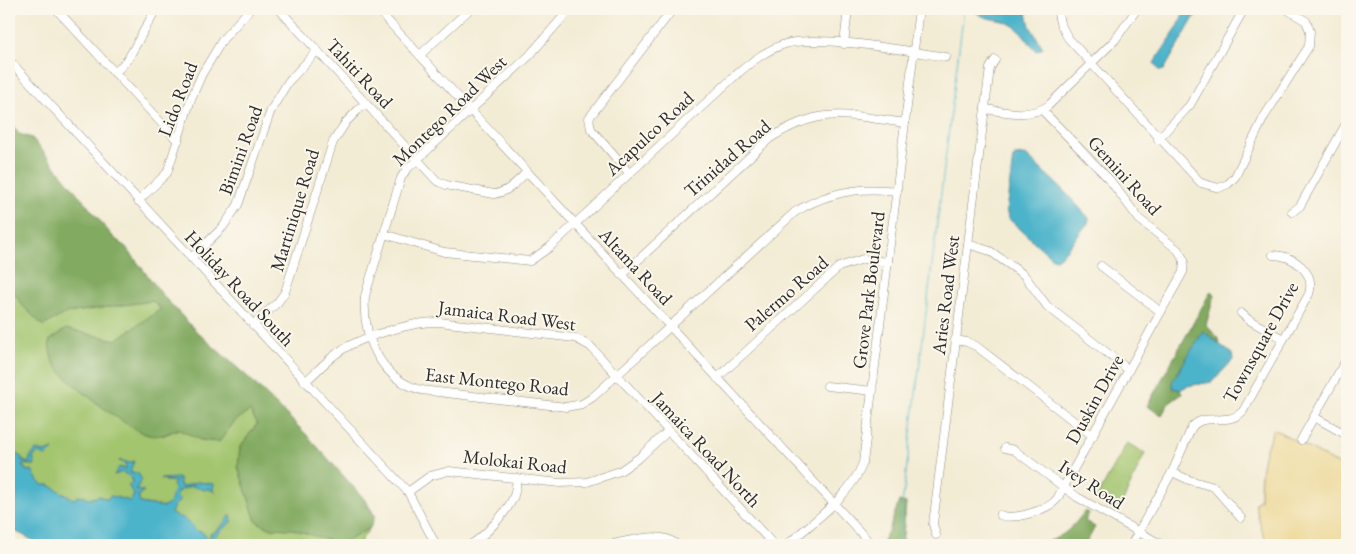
<svg xmlns="http://www.w3.org/2000/svg" width="1356" height="554" font-family="'EB Garamond',serif">
  <rect width="100%" height="100%" fill="#fbf7ec"/>
  <filter id="ink" filterUnits="userSpaceOnUse"><feTurbulence type="fractalNoise" baseFrequency=".02" numOctaves="2"/><feDisplacementMap in="SourceGraphic" scale="10" xChannelSelector="R" yChannelSelector="G"/><feConvolveMatrix kernelMatrix="1 2 1 2 8 2 1 2 1" color-interpolation-filters="sRGB"/></filter>
  <filter id="wash" filterUnits="userSpaceOnUse"><feTurbulence type="fractalNoise" baseFrequency=".0096" numOctaves="4" result="noise"/><feDisplacementMap in="SourceGraphic" scale="20" xChannelSelector="R" yChannelSelector="G"/><feGaussianBlur stdDeviation="1.12" result="paint"/><feColorMatrix in="noise" values="0 0 0 0 0 0 0 0 0 0 0 0 0 0 0 0 0 1.4 0 .05"/><feComposite in="paint" operator="in"/></filter>
  <g filter="url(#wash)">
    <rect width="100%" height="100%" fill="#f3ecd5"/>
    <g fill="#a3c56e" stroke="#67784c">
      <path d="M9,285l14,21 20,19 23,-12 86,-12 9,8 -45,31 -50,-10 -17,11 114,95 15,-7 23,11 17,2 17,-21 15,-11 7,14 -17,23 -2,20 18,54 13,7 23,1 55,12 23,-13 -9,12 -1,5h-129l6,-4 -4,2 -7,-2 -6,3 -6,-7 18,-18c-10,4 -13,11 -22,15l1,9 -9,-11 -5,-1 -26,-17 3,-9 6,-5 -4,-2 2,-7 13,-5 21,4 2,-6 -17,-2 -16,5 -2,-8 -14,2 12,1 -8,22 -5,3 -24,-4 -2,-4 4,-8 -7,-1 5,-7 -10,-11 -1,-9 -9,-2 5,2 2,7 -6,-3 -6,8 7,-3 9,5 3,18 -4,6 -19,-5 -4,3 -8,-3 -10,3 -5,-3 -10,3 -25,-14c-10,2 -13,-7 -17,-15l-4,1 -6,-6h12l-1,-8 5,-4c7,2 10,0 16,-3l-10,2 -4,-1 -10,6 -1,6c-9,-3 -16,-9 -20,-19v-58l6,-3 -6,-25z"/>
      <path d="M1127,443l18,10 -27,59 -22,-13z"/>
    </g>
    <g fill="#82aa61" stroke="#566a46">
      <path d="M9,122l10,12 13,4 82,100 11,8 39,51 34,36 52,46 55,54 60,67 10,16 -5,12 -23,13 -10,2 -45,-14 -23,-1 -13,-7 -18,-54 2,-20 17,-23 -7,-13 -15,10 -16,21 -18,-2 -23,-11c-11,5 -22,9 -33,5 -19,-7 -82,-54 -91,-71 -4,-6 -4,-15 -5,-22l17,-12 50,11 45,-31 -9,-8 -86,12 -23,13 -20,-20 -14,-21z"/>
      <path d="M1211,291l3,5 -8,29 11,12 3,7 -17,-13 -29,57 6,2 2,4 -14,10 -6,11 -15,-9z"/>
      <path d="M899,501l7,2 -4,42h-17l-2,-5 6,-10z"/>
      <path d="M1085,511l4,2 -4,8 10,6 -10,18h-48c25,-7 33,-14 48,-34z"/>
    </g>
    <path fill="#eeda9e" stroke="#8c8264" d="M1274,429l73,40v76h-79l-7,-17 -6,-25 5,-3c0,-27 2,-47 14,-71z"/>
    <g fill="#4bb3ca" stroke="#3b6f7a">
      <path d="M973,9h53l4,17 13,22 -7,3c-8,-9 -13,-20 -24,-26 -12,-8 -29,-3 -39,-16z"/>
      <path d="M1185,9h14l-35,61 -4,1 -6,-8 24,-36z"/>
      <path d="M1026,155l37,35 26,28 -1,5 -24,30 -8,6 -4,-1 -43,-39 -3,-8 7,-53 2,-2z"/>
      <path d="M1203,331l29,23 1,6 -21,22 -25,4 -7,4 -7,-2 -1,-6z"/>
      <path d="M9,444l3,8 10,5v4l7,2 1,-6 6,-7 8,2 10,-3 -8,7 -8,-3 -5,4 2,8 -12,-1 -1,2 5,5 5,-1c4,8 7,17 17,15l25,14 5,-3 11,3 9,-3 8,3 4,-3 19,5 4,-6 -6,-10 4,-1 -1,-7 -9,-5 -8,3 5,-8 7,3 -1,-7 -6,-2 2,-1 8,3 5,-2 -4,11 8,1 4,7 -7,10 9,1 -6,4 2,8 24,4 5,-3 5,-15 -1,-5 3,-2 -16,-3 18,-1 3,9 16,-5 17,2 -1,6 3,3 -8,-5 -3,2 -14,-4 -13,5 -2,7 5,3 -7,4 -3,9 12,4 14,13 5,1 9,10 -1,-8 8,-4 13,-15 1,6 -18,16 6,7 6,-3 7,2 4,-2 -6,4h-189l-33,-17z"/>
    </g>
    <g fill="none" stroke-linecap="round" stroke-linejoin="round">
      <path stroke="#4bb3ca" stroke-width="1" d="M897,545l67,-536"/>
    </g>
  </g>
  <g filter="url(#ink)">
    <g fill="none" stroke-linecap="round" stroke-linejoin="round">
      <g stroke="#8f8c80" stroke-width="9">
        <g id="minor">
          <path d="M56,9l122,132"/>
          <path d="M279,9l158,172 9,4 48,9c15,-2 23,-13 33,-22"/>
          <path d="M377,9l495,536"/>
          <path d="M570,9l-41,47 -123,114 -5,8 -36,118c-3,40 15,83 56,94l145,17 16,-3 11,-7 202,-185c32,-20 65,-26 102,-21"/>
          <path d="M1057,9l3,14 8,15 133,145 18,5 9,-4 7,-7 29,-60 45,-71 1,-15 -4,-10 -20,-12"/>
          <path d="M844,44l4,-35"/>
          <path d="M420,55l50,-46"/>
          <path d="M9,60l399,432 28,53"/>
          <path d="M115,73l13,-14 28,-50"/>
          <path d="M985,109c21,3 44,9 63,-3l67,-66 22,-31"/>
          <path d="M1158,139l32,-34 54,-96"/>
          <path d="M629,173l-38,-44 -2,-11 84,-109"/>
          <path d="M138,201l29,-28 24,-74 11,-25 21,-35 27,-30"/>
          <path d="M1292,212l8,-6 47,-84"/>
          <path d="M384,234l60,18 86,9 20,-14 186,-172c15,-13 30,-25 49,-31 33,-10 123,7 161,13"/>
          <path d="M968,244l22,7 34,24 23,31 82,64"/>
          <path d="M191,258l32,-31 15,-22 33,-95 17,-28 29,-31"/>
          <path d="M1101,266l60,46"/>
          <path d="M622,275l147,-136c52,-34 79,-24 136,-16"/>
          <path d="M1241,313l8,7 34,19"/>
          <path d="M253,325l25,-23 7,-10 48,-150 13,-20 19,-19"/>
          <path d="M955,340l12,2 9,4 117,90"/>
          <path d="M717,378l122,-111 24,-8 25,3"/>
          <path d="M305,382c12,-11 24,-24 38,-33 22,-13 72,-28 96,-27l136,16 15,8 184,199"/>
          <path d="M827,386l46,5"/>
          <path d="M1314,417l33,18"/>
          <path d="M1301,440l46,-82"/>
          <path d="M1005,448l9,2 63,47 85,48"/>
          <path d="M1172,472l17,8 25,7 27,31"/>
          <path d="M408,492l22,-16 19,-5 111,12 27,-1 33,-11 20,-14 28,-26"/>
          <path d="M1000,515c13,6 48,-5 57,-16l126,-227 1,-12 -6,-10 -39,-31 -30,-40 -67,-69"/>
          <path d="M936,535l-3,-11 57,-456 5,-8"/>
          <path d="M470,545c13,-7 37,-33 43,-47 3,-6 3,-13 4,-20"/>
          <path d="M608,545c20,-3 53,-16 69,0"/>
          <path d="M787,545c26,-24 63,-48 76,-82l56,-454"/>
          <path d="M1131,545l41,-73 20,-45c14,-16 35,1 51,-16l66,-117c7,-22 -16,-39 -36,-39"/>
        </g>
      </g>
      <use href="#minor" stroke="#fff" stroke-width="8"/>
    </g>
  </g>
  <g text-anchor="middle" stroke-width="4" stroke-linejoin="round" paint-order="stroke">
    <g font-size="19" fill="#2b2b2b" stroke="#fbf7ec">
      <text transform="translate(360 73) rotate(47)" y="7">Tahiti Road</text>
      <text transform="translate(177 99) rotate(-69)" y="7">Lido Road</text>
      <text transform="translate(449 110) rotate(-44)" y="7">Montego Road West</text>
      <text transform="translate(649 133) rotate(-43)" y="7">Acapulco Road</text>
      <text transform="translate(240 150) rotate(-70)" y="7">Bimini Road</text>
      <text transform="translate(727 158) rotate(-41)" y="7">Trinidad Road</text>
      <text transform="translate(1125 175) rotate(48)" y="7">Gemini Road</text>
      <text transform="translate(294 210) rotate(-73)" y="7">Martinique Road</text>
      <text transform="translate(636 266) rotate(47)" y="7">Altama Road</text>
      <text transform="translate(240 288) rotate(47)" y="7">Holiday Road South</text>
      <text transform="translate(868 290) rotate(-83)" y="7">Grove Park Boulevard</text>
      <text transform="translate(786 293) rotate(-41)" y="7">Palermo Road</text>
      <text transform="translate(945 295) rotate(-83)" y="7">Aries Road West</text>
      <text transform="translate(507 315) rotate(7)" y="7">Jamaica Road West</text>
      <text transform="translate(1260 342) rotate(-61)" y="7">Townsquare Drive</text>
      <text transform="translate(497 381) rotate(6)" y="7">East Montego Road</text>
      <text transform="translate(1094 399) rotate(-61)" y="7">Duskin Drive</text>
      <text transform="translate(707 449) rotate(47)" y="7">Jamaica Road North</text>
      <text transform="translate(515 461) rotate(6)" y="7">Molokai Road</text>
      <text transform="translate(1092 484) rotate(33)" y="7">Ivey Road</text>
    </g>
  </g>
  <rect width="1356" height="554" fill="none" stroke="#fbf7ec" stroke-width="30"/>
</svg>
